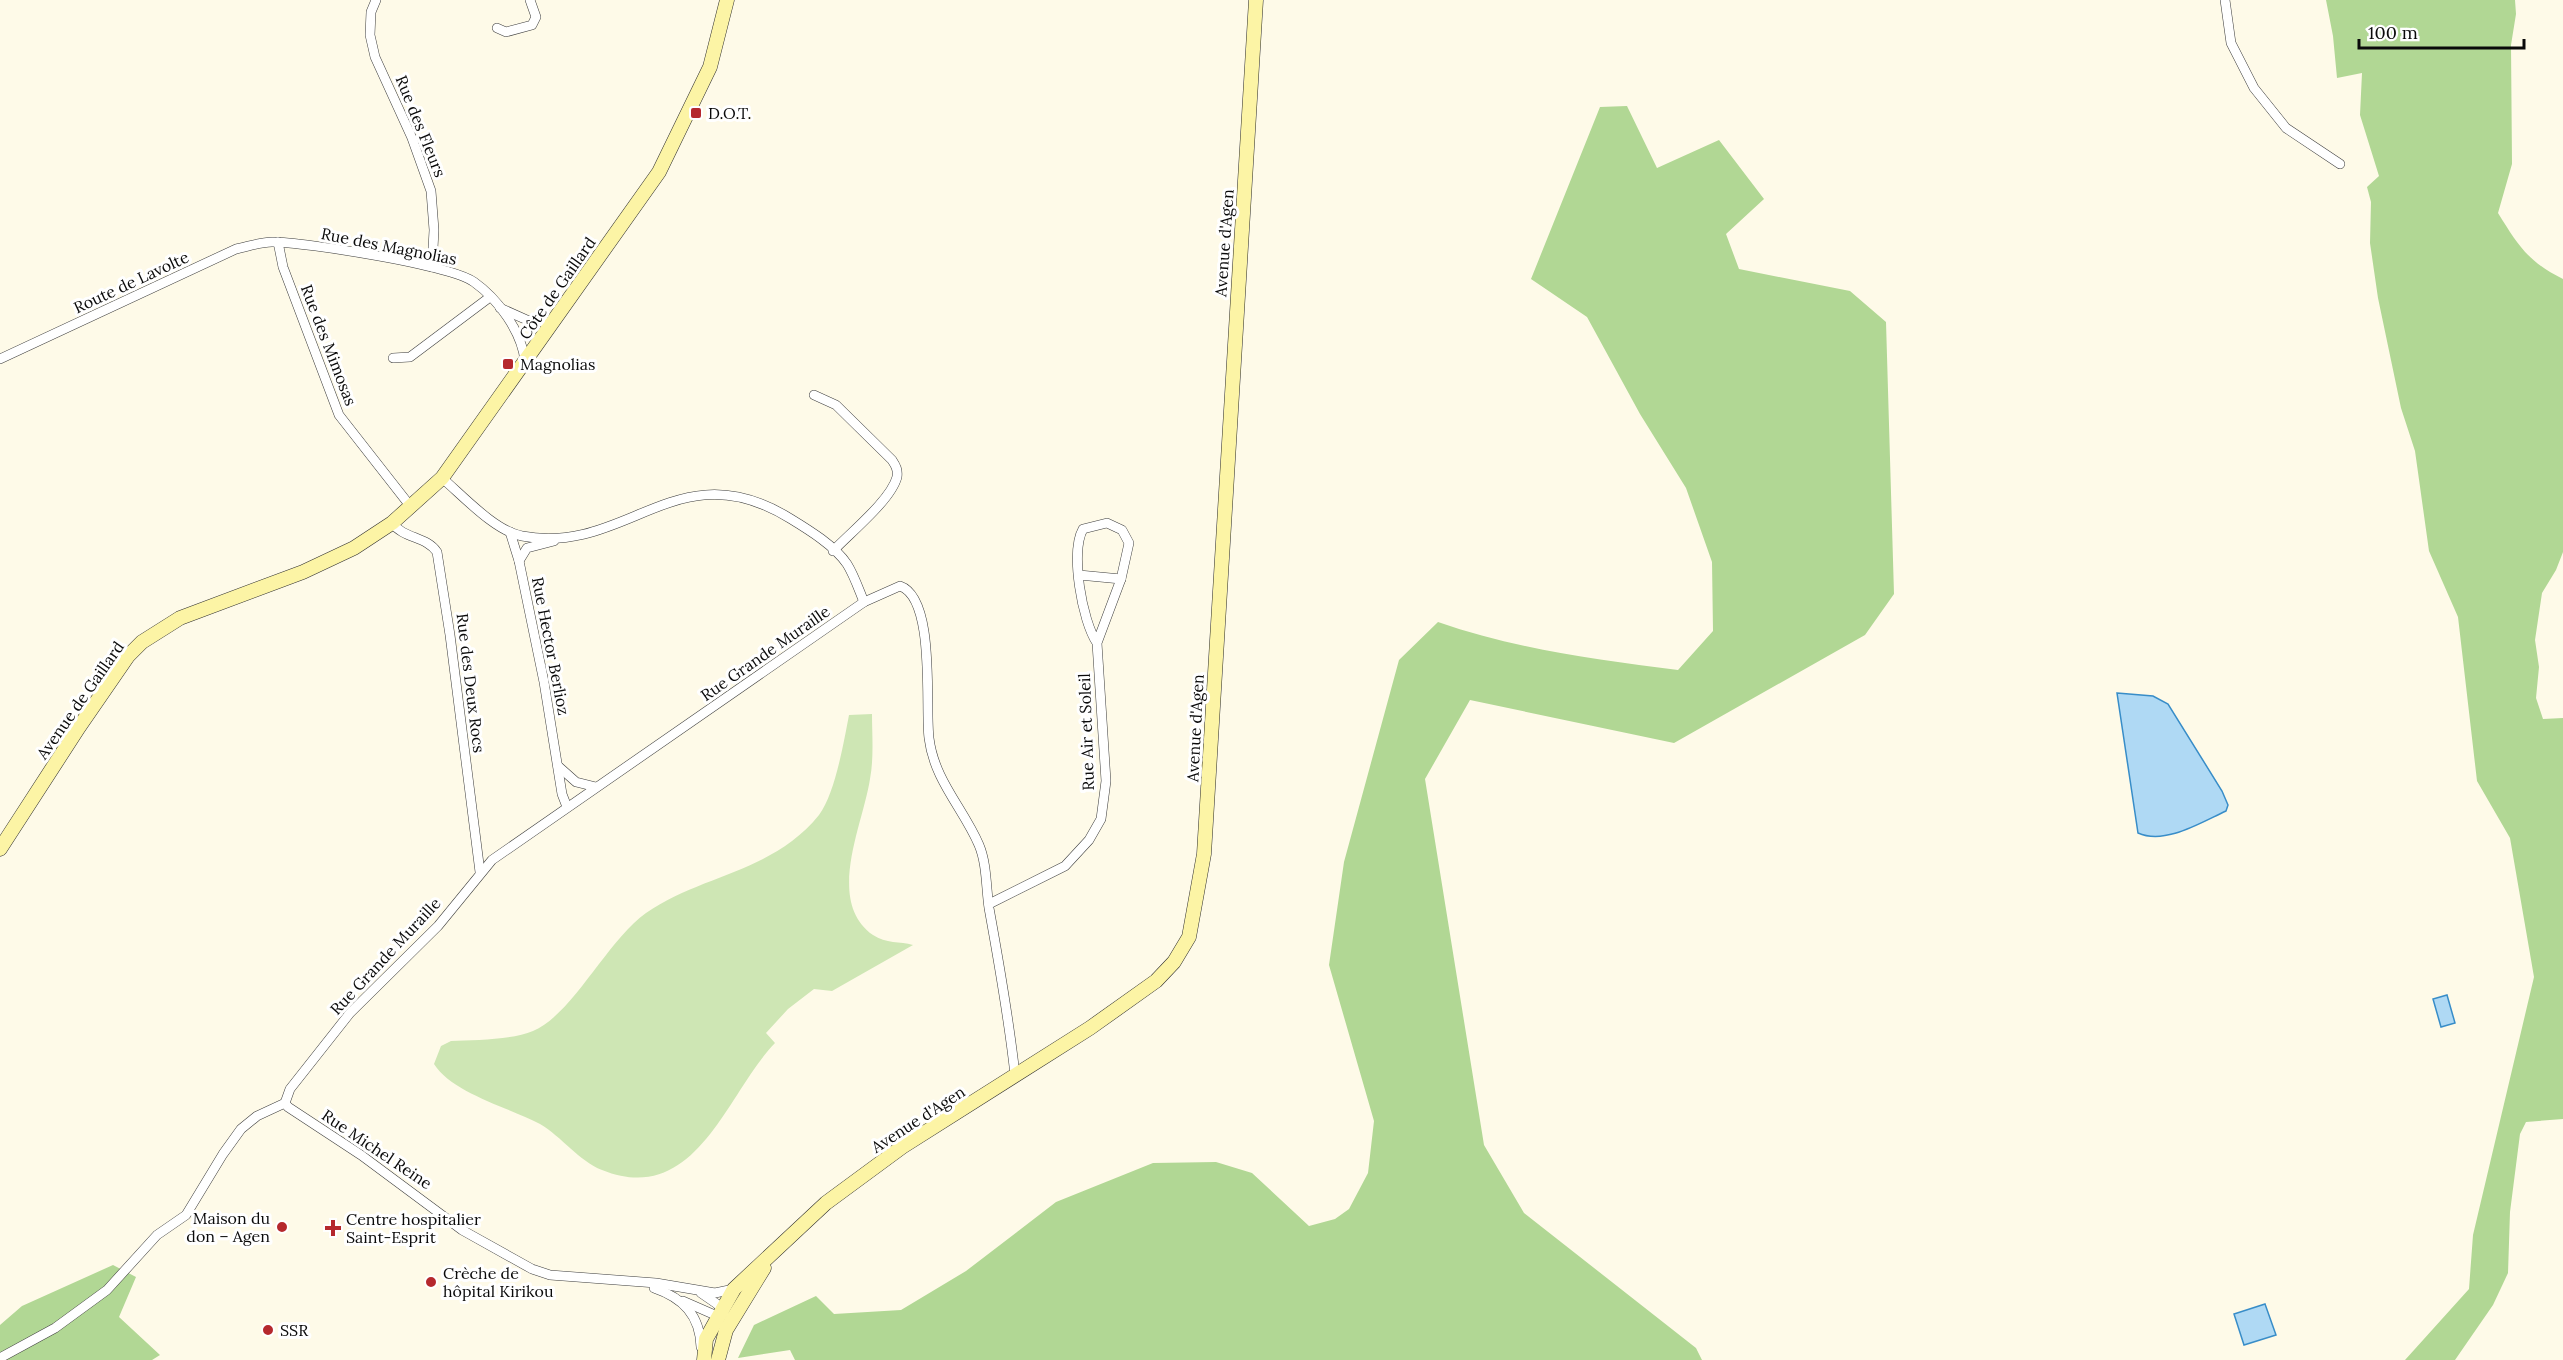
<svg xmlns="http://www.w3.org/2000/svg" width="2563" height="1360" font-family="Lora,serif">
  <rect width="100%" height="100%" fill="#fefae8"/>
  <path fill="#cee6b4" d="M872,714c0,21 2,44 -2,65 -7,46 -45,122 3,156 13,9 27,6 40,10l-81,46 -18,-2 -26,20 -22,24 9,10c-49,51 -79,165 -173,127 -23,-9 -40,-33 -62,-46 -30,-16 -88,-31 -106,-60l7,-18 10,-5c24,-1 61,-1 82,-10 40,-17 73,-89 113,-118 56,-39 126,-40 173,-98 16,-21 25,-74 30,-100z"/>
  <g fill="#b1d794">
    <path d="M2326,0h189l1,14 -5,31 1,119 -14,49c20,32 30,49 65,66v273l-7,18 -14,23 -7,47 4,27 -3,31 7,21 20,-1v401l-37,3 -6,12 -10,78 -2,61 -15,32 -38,55h-50l64,-71 4,-54 61,-258 -24,-139 -33,-57 -19,-164 -29,-66 -14,-100 -14,-43 -23,-110 -8,-55 1,-41 -4,-15 12,-11 -19,-61 2,-42 -25,5 -4,-42z"/>
    <path d="M1627,106l30,62 62,-28 45,59 -38,35 13,35 111,22 36,31 8,272 -29,41 -191,108 -204,-43 -45,79 59,366 40,68 172,135 6,12h-907l-5,-10 -52,8 16,-33 62,-29 18,18 67,-4 65,-39 90,-69 97,-39 63,-1 36,11 57,53 26,-7 14,-10 19,-36 6,-52 -45,-156 15,-103 55,-202 39,-38c78,27 158,38 240,48l35,-39 -1,-69 -26,-74 -46,-74 -53,-97 -56,-38 69,-172z"/>
    <path d="M113,1265l23,12 -17,40 41,38 -8,5h-152v-35l22,-19z"/>
  </g>
  <g fill="#afd9f4" stroke="#388dc8" stroke-width="1.5">
    <path d="M2117,693l36,3 15,8 54,87 6,14 -2,6c-26,12 -61,34 -88,22z"/>
    <path d="M2447,995l8,28 -14,4 -8,-28z"/>
    <path d="M2265,1304l11,31 -32,10 -10,-31z"/>
  </g>
  <g fill="none" stroke-linecap="round" stroke-linejoin="round">
    <g stroke="#3d3d3d" stroke-width="10">
      <g id="street">
        <path d="M376,0l-5,12 -1,23 5,22 37,81 19,53 3,39 -2,37"/>
        <path d="M2225,0l6,43 23,45 32,40 54,36"/>
        <path d="M497,28l9,4 26,-7 4,-8 -6,-17"/>
        <path d="M278,242l5,25 56,148 72,92"/>
        <path d="M500,308l27,12 25,3"/>
        <path d="M393,358l17,-1 80,-60"/>
        <path d="M0,359l236,-110c11,-2 24,-7 36,-7 33,0 178,23 202,40 24,17 48,50 51,79"/>
        <path d="M814,395l22,10 56,55c4,6 6,10 5,17 -6,23 -47,56 -64,74"/>
        <path d="M442,478c21,18 53,53 80,58 106,20 155,-88 269,-17 18,11 44,27 56,45 7,11 12,26 17,38"/>
        <path d="M392,523c12,16 34,13 45,29l13,83 30,237"/>
        <path d="M510,532l9,29 25,121 18,112 5,13"/>
        <path d="M519,561l8,-13 27,-7"/>
        <path d="M1079,575l42,4"/>
        <path d="M558,766l18,16 20,5"/>
        <path d="M989,904l76,-38 24,-26 12,-21 5,-38 -9,-138 24,-64 8,-36 -7,-13 -15,-7 -24,6c-13,23 -1,92 14,114"/>
        <path d="M285,1103l5,-14 60,-76 88,-87 54,-66 372,-258 36,-16c36,12 25,121 29,152 5,42 34,70 50,107 8,19 7,43 10,63 10,55 20,111 26,167"/>
        <path d="M285,1103l3,4 73,48 101,75 70,39 18,6 106,8 59,10 19,-4"/>
        <path d="M654,1288c29,10 46,27 47,59"/>
        <path d="M701,1293l16,11 7,9"/>
        <path d="M683,1301l32,14h7"/>
        <path d="M0,1358l55,-30 52,-38 50,-55 29,-20 37,-61 18,-25 16,-13 28,-13"/>
      </g>
    </g>
    <g stroke="#2c2c2c" stroke-width="15">
      <g id="secondary">
        <path d="M0,849l79,-122 49,-71 14,-14 38,-24 123,-46 51,-24 38,-25 50,-45 217,-306 51,-105 17,-67"/>
        <path d="M704,1360l2,-21 28,-50 92,-86 76,-56 188,-119 66,-47 18,-19 15,-25 15,-83 52,-854"/>
        <path d="M718,1360l8,-30 38,-62"/>
      </g>
    </g>
    <use href="#street" stroke="#fff" stroke-width="9"/>
    <use href="#secondary" stroke="#fcf4a5" stroke-width="14"/>
  </g>
  <g fill="#b5282d" stroke="#fff" stroke-width="2">
    <rect x="690" y="107" width="12" height="12" rx="3"/>
    <rect x="502" y="358" width="12" height="12" rx="3"/>
    <circle cx="282" cy="1227" r="6"/>
    <path d="M330 1219h6v6h6v6h-6v6h-6v-6h-6v-6h6z"/>
    <circle cx="431" cy="1282" r="6"/>
    <circle cx="268" cy="1330" r="6"/>
  </g>
  <g text-anchor="middle" stroke-width="6" stroke-linejoin="round" paint-order="stroke">
    <g font-size="16" fill="#0a0a0a" stroke="#fff" text-anchor="start">
      <text x="708" y="119">D.O.T.</text>
      <text x="520" y="370">Magnolias</text>
      <text x="270" y="1224" text-anchor="end">Maison du<tspan x="270" dy="18">don – Agen</tspan></text>
      <text x="346" y="1225">Centre hospitalier<tspan x="346" dy="18">Saint-Esprit</tspan></text>
      <text x="443" y="1279">Crèche de<tspan x="443" dy="18">hôpital Kirikou</tspan></text>
      <text x="280" y="1336">SSR</text>
    </g>
    <g font-size="16" fill="#0a0a0a" stroke="#fff">
      <text transform="translate(421 126) rotate(68)" y="6">Rue des Fleurs</text>
      <text transform="translate(1224 243) rotate(-86)" y="6">Avenue d'Agen</text>
      <text transform="translate(389 246) rotate(11)" y="6">Rue des Magnolias</text>
      <text transform="translate(131 282) rotate(-25)" y="6">Route de Lavolte</text>
      <text transform="translate(557 288) rotate(-55)" y="6">Côte de Gaillard</text>
      <text transform="translate(329 345) rotate(69)" y="6">Rue des Mimosas</text>
      <text transform="translate(551 646) rotate(79)" y="6">Rue Hector Berlioz</text>
      <text transform="translate(765 653) rotate(-35)" y="6">Rue Grande Muraille</text>
      <text transform="translate(471 683) rotate(83)" y="6">Rue des Deux Rocs</text>
      <text transform="translate(80 700) rotate(-55)" y="6">Avenue de Gaillard</text>
      <text transform="translate(1195 728) rotate(-87)" y="6">Avenue d'Agen</text>
      <text transform="translate(1086 732) rotate(-92)" y="6">Rue Air et Soleil</text>
      <text transform="translate(385 956) rotate(-47)" y="6">Rue Grande Muraille</text>
      <text transform="translate(918 1119) rotate(-33)" y="6">Avenue d'Agen</text>
      <text transform="translate(377 1149) rotate(34)" y="6">Rue Michel Reine</text>
    </g>
  </g>
  <path d="M2359 39v9h165v-9" fill="none" stroke="#0a0a0a" stroke-width="3"/>
  <text x="2368" y="39" font-size="18" fill="#0a0a0a" stroke="#ffffff" stroke-width="4.5" paint-order="stroke">100 m</text>
</svg>
